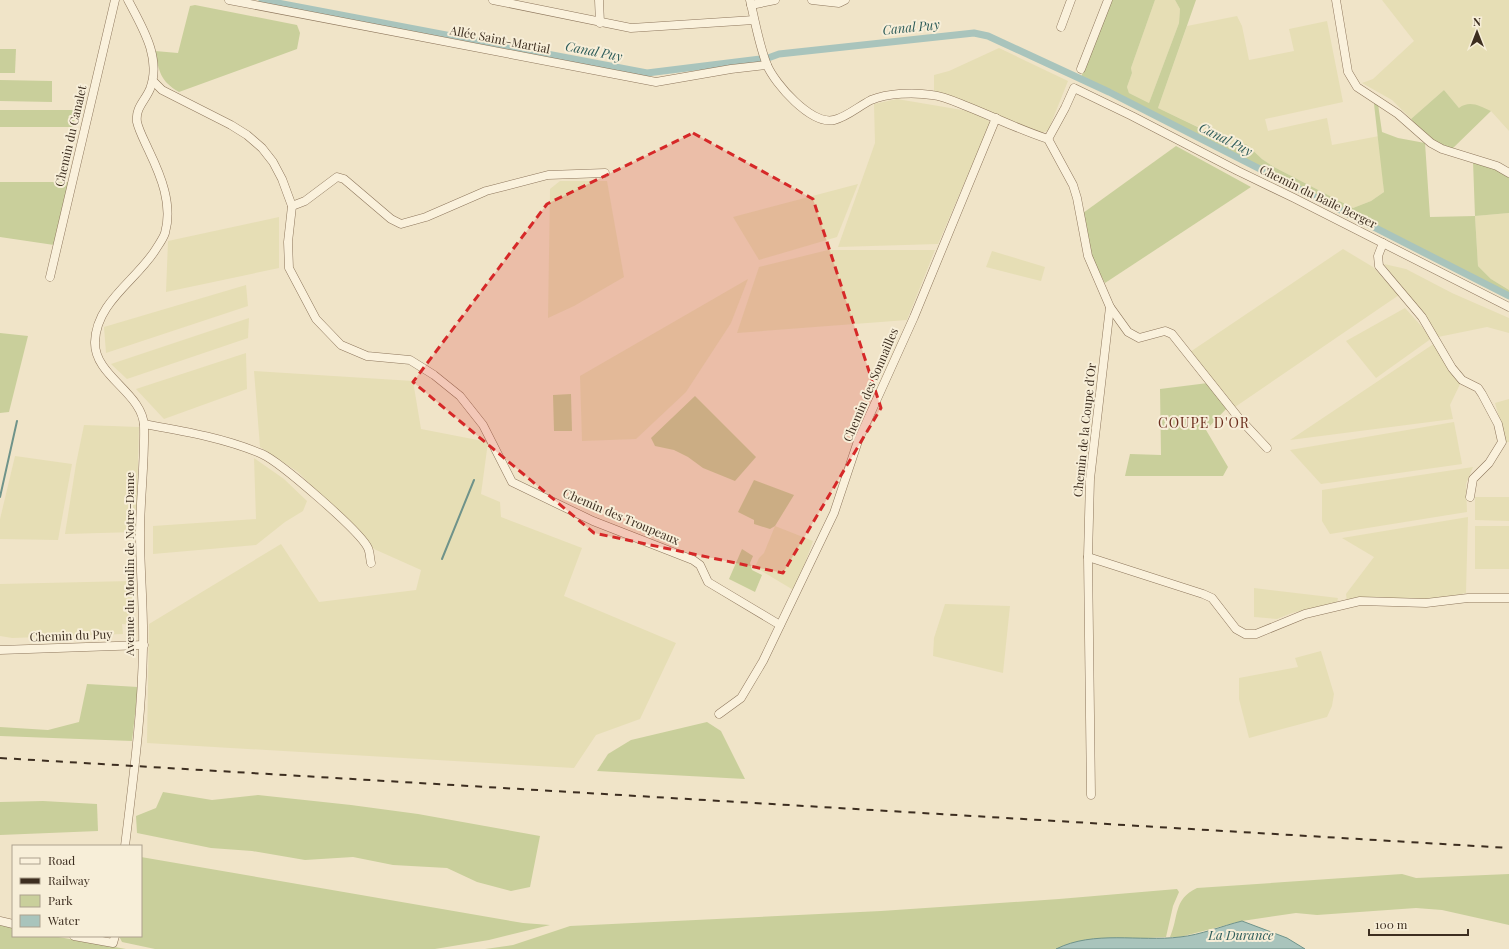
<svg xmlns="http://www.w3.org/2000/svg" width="1509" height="949" font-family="'Playfair Display',serif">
  <rect width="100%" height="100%" fill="#f0e4c8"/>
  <g fill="#e6deb5">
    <path d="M1155,0h20l5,9 -1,14 -30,80 -20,-10 -2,-6 5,-14 -1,-5z"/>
    <path d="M1382,0h127v131l-18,-20 -32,-3 -15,-18 -33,29 -19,-19 -30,-17 11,-4 41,-38z"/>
    <path d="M1237,16l5,10 7,34 45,-9 -5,-22 38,-8 16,81 -78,17 3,12 59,-13 5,27 47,-9 5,56 -13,9 -18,7 -79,-41 -12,-8 -16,-15 -10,1 -78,-37 29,-82z"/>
    <path d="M999,48l69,33 -20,50 -8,2 -106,-42v-16l15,-4z"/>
    <path d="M897,99l71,12 17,6 5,6 -52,121 -100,3 37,-104 -1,-39z"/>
    <path d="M560,181h47l17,96 -50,29 -26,12 2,-129z"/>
    <path d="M858,184l-21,53 -78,23 -26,-43z"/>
    <path d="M1509,213v77l-18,-11 -13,-13 -3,-50z"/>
    <path d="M279,217v51l-113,24 2,-51z"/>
    <path d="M1343,249l30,18 26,28 -164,112 -45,-55z"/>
    <path d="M828,250h107l-28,70 -170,13 22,-66z"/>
    <path d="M992,251l53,16 -4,14 -55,-14z"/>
    <path d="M1384,264l22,5 46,24 57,25v15l-22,-6 -49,10z"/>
    <path d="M748,279l-17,44 -45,69 -50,47 -54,2 -2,-65z"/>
    <path d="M246,285l2,21 -142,47 -2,-26z"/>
    <path d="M1405,308l27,30 -56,40 -30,-37z"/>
    <path d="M249,318l-1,20 -121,41 -16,-15z"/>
    <path d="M1435,343l26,39 -11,23 3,14 -163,21z"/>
    <path d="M246,353l1,36 -83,30 -28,-30z"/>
    <path d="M254,371l159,10 8,48 67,13 -7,52 19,8 1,15 81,31 -18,48 112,47 -36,76 -44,16 -22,33 -427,-25 2,-119 132,-80 38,58 97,-12 5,-20 -47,-21 -76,-77 -38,-25z"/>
    <path d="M1509,399v43h-3l-11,-39z"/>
    <path d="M1454,422l8,42 -141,20 -31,-34z"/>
    <path d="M84,425l55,2 -3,105 -71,2 11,-70z"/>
    <path d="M15,456l57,8 -14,76 -58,-1v-20z"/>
    <path d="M254,458l30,21 23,22 -4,10 -18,11 -29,23 -103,9v-28l103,-7z"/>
    <path d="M1473,467l-7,17 1,28 -137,22 -8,-13v-31z"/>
    <path d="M1475,497h34v24l-34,-1z"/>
    <path d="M1468,517l-2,76 -36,8h-83l-1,-7 28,-37 -32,-19z"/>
    <path d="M775,526l38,15 -18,50 -40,-24 4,-9 5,-5z"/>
    <rect x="1475" y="526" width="34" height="43"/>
    <path d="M131,581l2,44 -11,-1 1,10 -111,4 -12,-2v-52z"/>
    <path d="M1254,588l84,10 -1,4 -45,11 -15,6 -23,-2z"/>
    <path d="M945,604l65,2 -7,67 -70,-17 1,-18z"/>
    <path d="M1321,651l13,43 -2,12 -5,11 -78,21 -10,-39v-21l59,-11 -3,-9z"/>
  </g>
  <g fill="#c9cf9b">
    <path d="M1111,0h44l-24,68 1,5 -5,14 2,6 20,10 30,-80 1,-14 -5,-9h21l-38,108 77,37 11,-1 16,15 12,8 79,41 18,-7 13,-9 -10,-88h4l4,28 16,6 27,5 5,74 45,-1 -2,-55 31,11 5,4v37l-34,3 3,50 13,13 18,11v4l-428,-217z"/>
    <path d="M195,5l102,20 3,8 -3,16 -118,43c-19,-11 -20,-21 -24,-41l23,2 12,-47z"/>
    <path d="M0,49h16l-1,24h-15z"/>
    <path d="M0,80l52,1v21l-52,-1z"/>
    <path d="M1444,90l15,18c11,-8 20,-2 32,3l-39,38 -25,-12 -16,-18z"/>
    <path d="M0,110h77l-4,17h-73z"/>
    <path d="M1176,146l75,41 -146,96 -15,-27 -7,-43z"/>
    <path d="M0,182h69l-15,63 -54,-8z"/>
    <path d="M0,333l28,3 -19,76 -9,1z"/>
    <path d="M1208,383l19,25 -21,22 22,37 -5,9h-98l5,-22 31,1 -1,-66z"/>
    <path d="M571,394l1,37h-18l-1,-36z"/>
    <path d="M695,396l61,61 -21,24 -32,-13 -15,-11 -14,-7 -19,-4 -4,-8z"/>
    <path d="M754,480l40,15 -19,31 -5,3 -16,-5v-4l-16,-8z"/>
    <path d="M742,549l11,7 -3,7 2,7 10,5 -7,17 -26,-13z"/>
    <path d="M87,684l51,3 -6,54 -132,-5v-9l48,3 31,-8z"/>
    <path d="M707,722l14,9 24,48 -148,-8 11,-17 23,-14z"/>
    <path d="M163,792l49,8 46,-5 93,10 67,9 122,22 -10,51 -19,4 -34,-9 -30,-14 -54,-3 -40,-8 -48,3 -53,-9 -41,-3 -74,-15 -1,-17 20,-8z"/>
    <path d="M43,801l54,3 1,27 -98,4v-33z"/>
    <path d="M141,857l382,66 27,2 -61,15 -54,9h-280l-33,-7 -3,-6h22z"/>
    <path d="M1402,874l14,4 93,-4v51l-67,-15 -26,-2 -99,7 -21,-2 -54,8 -62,16h-10c9,-20 3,-38 27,-49z"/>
    <path d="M1177,889l2,3 -6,14 -7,31 -89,5 -21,7h-571l28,-4 57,-19 311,-15 178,-12z"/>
    <path d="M0,925l13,2v9h40l73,13h-126z"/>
  </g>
  <path fill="#a9c4bc" stroke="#6f938a" d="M1242,921l45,17 18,11h-249c38,-19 83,-7 124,-12 20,-2 42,-11 62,-16z"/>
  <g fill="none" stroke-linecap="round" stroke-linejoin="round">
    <g stroke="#6f938a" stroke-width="2">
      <path d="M0,497l17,-76"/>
      <path d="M442,559l32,-79"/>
    </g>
    <path stroke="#a9c4bc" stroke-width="7" d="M262,0l385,73 121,-15 11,-4 195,-21 14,3 121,56 400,204"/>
    <g stroke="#8d765c" stroke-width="9">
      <g id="minor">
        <path d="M229,0l427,82 75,-13 36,-4"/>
        <path d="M493,0l138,28 123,-8"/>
        <path d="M599,0l1,23"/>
        <path d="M750,0c5,21 9,45 17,65 8,19 44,60 67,55 13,-3 25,-14 37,-20 17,-7 43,-8 61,-5 11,1 24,7 34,11 28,11 54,24 82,33l25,46 4,13 11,58 22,51 -20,172 -2,78 3,238"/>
        <path d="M812,0l27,3 6,-3"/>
        <path d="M1336,0l12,72 9,15 41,27 33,29 11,6 55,17 12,7"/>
        <path d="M751,5l24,-5"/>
        <path d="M1061,27l10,-27"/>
        <path d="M1081,69l27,-69"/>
        <path d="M153,81l9,9 69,35 16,10 15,13 11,14 9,17 10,27 -4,36 1,26 27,51 25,26 26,11 43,4 24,15 26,21 23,29 29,57 81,39 100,39 7,5 8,17 72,43"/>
        <path d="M1048,139l17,-31 9,-20 58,28 106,55 56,27 215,109"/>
        <path d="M292,206l13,-5 32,-24 7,2 47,40 10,5 25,-7 60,-26 62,-16 57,-2"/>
        <path d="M1383,243l-5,13 1,10 43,51 30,51 10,12 16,8 4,6 16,30 4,18 -13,21 -16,16 -3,18"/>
        <path d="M50,277l65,-277"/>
        <path d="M1110,307l18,25 11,6 26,-7 7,3 66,83 29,31"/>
        <path d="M144,424c39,7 81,14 118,30 18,8 98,77 106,94 2,4 2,11 3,15"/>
        <path d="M1088,557l115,37 9,4 24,31 9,5h11l49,-20 55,-13 66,2 42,-5h41"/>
        <path d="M0,650l144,-5"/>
        <path d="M719,714l22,-16 22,-37 71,-148 24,-72 56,-124 82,-199"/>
        <path d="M125,846c8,-66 17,-132 18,-198 1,-38 -3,-76 -3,-114 0,-36 5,-72 4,-108 -1,-33 -50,-50 -49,-84 1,-40 42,-62 61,-93 3,-5 7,-10 9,-16 8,-28 -4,-57 -16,-82 -4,-9 -10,-20 -12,-29 -2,-14 8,-21 13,-33 12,-31 -8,-62 -22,-89"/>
        <path d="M0,921l13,3"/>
        <path d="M74,936l39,7 2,-7"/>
      </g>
    </g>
    <use href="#minor" stroke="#faf1dc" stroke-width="8"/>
    <path stroke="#3d2e20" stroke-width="2" stroke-dasharray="7 7" stroke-linecap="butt" d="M0,758l1509,90"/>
  </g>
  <path fill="#d62828" fill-opacity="0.2" stroke="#d62828" stroke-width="3" stroke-dasharray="8 5" stroke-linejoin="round" d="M693,133l120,66 68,209 -98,165 -189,-40 -181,-151 134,-178z"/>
  <g text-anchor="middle" stroke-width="4" stroke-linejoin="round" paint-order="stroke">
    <g font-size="12" fill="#3d2e20" stroke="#f7eed8">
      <text transform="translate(500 40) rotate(11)" y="4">Allée Saint-Martial</text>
      <text transform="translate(71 136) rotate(-77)" y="4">Chemin du Canalet</text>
      <text transform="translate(1318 197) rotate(26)" y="4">Chemin du Baile Berger</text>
      <text transform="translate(871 385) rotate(-67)" y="4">Chemin des Sonnailles</text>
      <text transform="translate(1085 430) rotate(-84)" y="4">Chemin de la Coupe d'Or</text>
      <text transform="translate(621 517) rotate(23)" y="4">Chemin des Troupeaux</text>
      <text transform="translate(130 564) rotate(-90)" y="4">Avenue du Moulin de Notre-Dame</text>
      <text transform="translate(71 636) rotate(-2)" y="4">Chemin du Puy</text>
    </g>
    <g font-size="13" font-style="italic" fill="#2f5d5a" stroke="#f7eed8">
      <text transform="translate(911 27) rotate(-6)" y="5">Canal Puy</text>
      <text transform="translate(594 51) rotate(11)" y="5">Canal Puy</text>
      <text transform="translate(1226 139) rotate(27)" y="5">Canal Puy</text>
      <text x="1241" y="940">La Durance</text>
    </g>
    <g font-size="14" letter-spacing="1" fill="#6b2e1e" stroke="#f7eed8">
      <text x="1204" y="428">COUPE D'OR</text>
    </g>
  </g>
  <rect x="12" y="845" width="130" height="92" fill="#f7eed8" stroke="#ada18e"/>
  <rect x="20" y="858" width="20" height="6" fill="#faf1dc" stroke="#ada18e"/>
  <text x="48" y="865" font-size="12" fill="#3d2e20">Road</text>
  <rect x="20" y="878" width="20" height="6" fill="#3d2e20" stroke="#ada18e"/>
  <text x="48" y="885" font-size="12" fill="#3d2e20">Railway</text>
  <rect x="20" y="895" width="20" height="12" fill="#c9cf9b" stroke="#ada18e"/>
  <text x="48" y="905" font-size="12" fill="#3d2e20">Park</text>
  <rect x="20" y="915" width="20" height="12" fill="#a9c4bc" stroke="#ada18e"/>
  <text x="48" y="925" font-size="12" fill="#3d2e20">Water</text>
  <g transform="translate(1477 32)" stroke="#f7eed8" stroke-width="3" paint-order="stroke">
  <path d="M0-3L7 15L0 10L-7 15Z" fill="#3d2e20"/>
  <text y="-6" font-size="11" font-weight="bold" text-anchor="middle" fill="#3d2e20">N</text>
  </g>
  <path d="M1369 929v6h99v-6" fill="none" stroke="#3d2e20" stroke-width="2"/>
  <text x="1375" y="929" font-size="12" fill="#3d2e20" stroke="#f7eed8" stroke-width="3" paint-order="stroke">100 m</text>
</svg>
